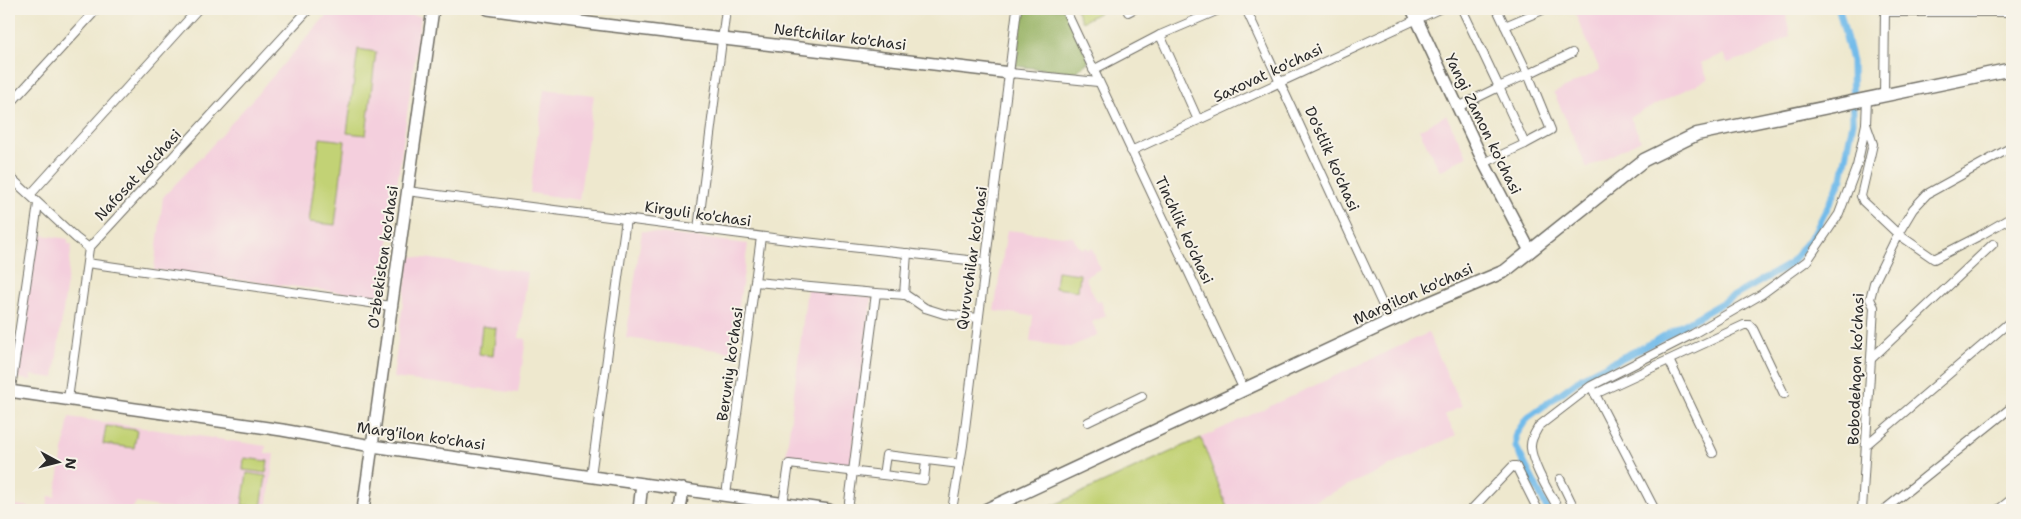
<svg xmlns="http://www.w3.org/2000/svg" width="2021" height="519" font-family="'Shantell Sans',sans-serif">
  <rect width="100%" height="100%" fill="#f7f3e8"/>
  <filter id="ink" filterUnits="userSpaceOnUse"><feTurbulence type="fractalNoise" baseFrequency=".02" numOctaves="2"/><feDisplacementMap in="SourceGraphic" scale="10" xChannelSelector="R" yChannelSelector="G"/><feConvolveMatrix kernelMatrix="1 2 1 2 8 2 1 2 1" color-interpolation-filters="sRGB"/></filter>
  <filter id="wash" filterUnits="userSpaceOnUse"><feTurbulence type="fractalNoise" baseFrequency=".0096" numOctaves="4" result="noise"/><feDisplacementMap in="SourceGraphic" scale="20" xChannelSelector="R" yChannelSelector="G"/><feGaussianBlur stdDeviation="1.12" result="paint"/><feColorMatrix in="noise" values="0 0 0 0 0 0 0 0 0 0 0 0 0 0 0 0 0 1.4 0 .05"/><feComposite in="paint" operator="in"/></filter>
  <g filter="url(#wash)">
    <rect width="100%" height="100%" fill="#eee8ce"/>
    <g fill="#f4cfdd">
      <path d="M332,9h22l67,7 -40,281 -227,-27 9,-73 43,-45z"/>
      <path d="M1573,9h212l5,27 -31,17 -31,10 -5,-9 -22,9 7,16 -78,38 11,23 -54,28 -33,-75 46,-23z"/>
      <path d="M544,89l50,6 -15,105 -49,-7z"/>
      <path d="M1446,115l21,41 -27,15 -21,-41z"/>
      <path d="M1007,230l66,7 4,8 5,4 4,-2 2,3 4,-2 8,21 -15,8 12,25 4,-1 5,15 -14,6 6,13 -28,12 -40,-5 3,-26 -39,-5z"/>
      <path d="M642,231l106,13 -16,108 -106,-14z"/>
      <path d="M36,234l32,5v5h4l-18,134 -23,-3v5l-16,-2z"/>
      <path d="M409,256l119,16 -9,66 7,1 -8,54 -125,-15z"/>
      <path d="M807,289l65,8 -21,168 -65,-8z"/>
      <path d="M1428,333l34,73 -17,9 11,20 -161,75h-67l-27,-72z"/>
      <path d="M69,417l197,29 -1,8h9l-7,56h-89l-42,-7 -5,7h-122v-6l37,5 3,-13 6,1z"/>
    </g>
    <g fill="#c2d274" stroke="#767e50">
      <path d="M1076,9h23l1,3 -18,10z"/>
      <path d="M358,49l18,3 -10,83 -19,-2z"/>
      <path d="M320,138l25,3 -10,84 -26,-3z"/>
      <path d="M1057,271l23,3 -2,17 -23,-3z"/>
      <path d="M482,326l14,2 -3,28 -14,-2z"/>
      <path d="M106,426l31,4 -3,18 -31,-4z"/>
      <path d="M1201,438l27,72h-185z"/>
      <path d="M244,458l24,3 -2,12 -23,-3z"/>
      <path d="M247,473l19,3 -5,32 -19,-3z"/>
    </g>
    <path fill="#99b466" stroke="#627048" d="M1023,9h42l24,52 -14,12 -59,-7z"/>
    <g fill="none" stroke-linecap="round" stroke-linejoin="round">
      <path stroke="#72bbea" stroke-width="7" d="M1548,510l-32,-63v-12l11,-17 56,-41 69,-34 138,-79 24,-30 28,-56 11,-56 -1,-61 -13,-52"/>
    </g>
  </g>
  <g filter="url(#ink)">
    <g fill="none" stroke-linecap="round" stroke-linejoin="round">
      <g stroke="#6f6d64" stroke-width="10">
        <g id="street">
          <path d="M1065,9l179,381"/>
          <path d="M1246,9l144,312"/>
          <path d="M1462,9l37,78 29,-13 -23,-48 40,-17"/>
          <path d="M1497,9l8,17"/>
          <path d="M1128,12l6,-3"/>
          <path d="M1885,12h127"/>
          <path d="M1093,70l67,-35"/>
          <path d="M1010,73l88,9"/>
          <path d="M1884,95l1,-86"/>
          <path d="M1867,99l-1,25 7,20 -12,52 2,5 35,33 36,25 47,-24 31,-18"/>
          <path d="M9,105l88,-96"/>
          <path d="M1458,107l41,-20 26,57 26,-14 -23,-56 44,-21"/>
          <path d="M1198,120l-38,-85 61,-26"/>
          <path d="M1131,151l308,-142"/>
          <path d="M1484,163l41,-19"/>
          <path d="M9,176l67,62 13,10"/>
          <path d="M407,191l389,50 190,21"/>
          <path d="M30,195l168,-186"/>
          <path d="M698,229l28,-220"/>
          <path d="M87,263l304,43"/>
          <path d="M755,282l121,11"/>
          <path d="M904,295l3,-42"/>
          <path d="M1871,359l122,-115"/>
          <path d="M1669,360l44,93"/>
          <path d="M1593,390l62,120"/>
          <path d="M1595,394l149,-69h5l4,4 31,65"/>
          <path d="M68,399l21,-151 220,-239"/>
          <path d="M9,402l29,-198"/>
          <path d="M1088,422l54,-26"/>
          <path d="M1866,445l146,-125"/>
          <path d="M883,475l41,5 2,-20"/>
          <path d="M591,476l35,-257"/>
          <path d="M1560,479l15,31"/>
          <path d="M726,495l35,-258"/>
          <path d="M783,504l6,-40 94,11 3,-20 74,9"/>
          <path d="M848,510l28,-217 30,2 19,13 19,6 34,4"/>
          <path d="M952,510l11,-65 54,-436"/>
          <path d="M1471,510l42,-44h3l22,44"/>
          <path d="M1559,510c-9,-17 -26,-43 -28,-62 -1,-8 4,-15 8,-22l52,-40 102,-52 69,-40 45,-33 32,-47 18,-48 9,-42"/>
          <path d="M1862,510l12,-203 -4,-8 4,-16 24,-49 15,-25 14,-15 85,-47"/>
          <path d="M1884,510l128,-103"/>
          <path d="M1998,510l14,-11"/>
        </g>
      </g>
      <g stroke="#6f6d64" stroke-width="14">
        <g id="secondary">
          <path d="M488,9l100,14 422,50"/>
          <path d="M1412,9l72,154 46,88"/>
          <path d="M9,391l273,39 90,16 457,64"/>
          <path d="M363,510l70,-501"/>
          <path d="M639,510l3,-26"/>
          <path d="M680,510l3,-21"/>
        </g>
      </g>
      <g stroke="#6f6d64" stroke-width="15">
        <path id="primary" d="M986,510l441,-206 78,-33 139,-111 53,-26 315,-65"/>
      </g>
      <use href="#street" stroke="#fff" stroke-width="8"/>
      <use href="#secondary" stroke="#fff" stroke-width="11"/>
      <use href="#primary" stroke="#fff" stroke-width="12"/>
    </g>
  </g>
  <g text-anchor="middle" stroke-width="4" stroke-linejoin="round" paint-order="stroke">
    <g font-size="15" fill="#2b2b2b" stroke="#f7f3e8">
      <text transform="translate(840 37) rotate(7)" y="5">Neftchilar ko'chasi</text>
      <text transform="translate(1268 73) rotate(-25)" y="5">Saxovat ko'chasi</text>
      <text transform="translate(1483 124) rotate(64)" y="5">Yangi Zamon ko'chasi</text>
      <text transform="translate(1332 159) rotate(66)" y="5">Do'stlik ko'chasi</text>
      <text transform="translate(138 175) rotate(-47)" y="5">Nafosat ko'chasi</text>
      <text transform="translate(698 214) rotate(8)" y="5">Kirguli ko'chasi</text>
      <text transform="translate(1184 230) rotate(65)" y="5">Tinchlik ko'chasi</text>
      <text transform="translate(383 257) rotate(-82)" y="5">O'zbekiston ko'chasi</text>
      <text transform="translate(972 258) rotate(-82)" y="5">Quruvchilar ko'chasi</text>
      <text transform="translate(1413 294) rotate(-24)" y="5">Marg'ilon ko'chasi</text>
      <text transform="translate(730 364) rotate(-82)" y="5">Beruniy ko'chasi</text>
      <text transform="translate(1856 369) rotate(-88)" y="5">Bobodehqon koʼchasi</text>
      <text transform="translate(421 436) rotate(8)" y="5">Marg'ilon ko'chasi</text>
    </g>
  </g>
  <rect width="2021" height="519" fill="none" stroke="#f7f3e8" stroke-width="30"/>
  <g transform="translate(58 462) rotate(97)" stroke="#f7f3e8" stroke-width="4" paint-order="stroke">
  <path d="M0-4L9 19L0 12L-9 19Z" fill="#2b2b2b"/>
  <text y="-8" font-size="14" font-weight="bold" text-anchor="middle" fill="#2b2b2b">N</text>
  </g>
</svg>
